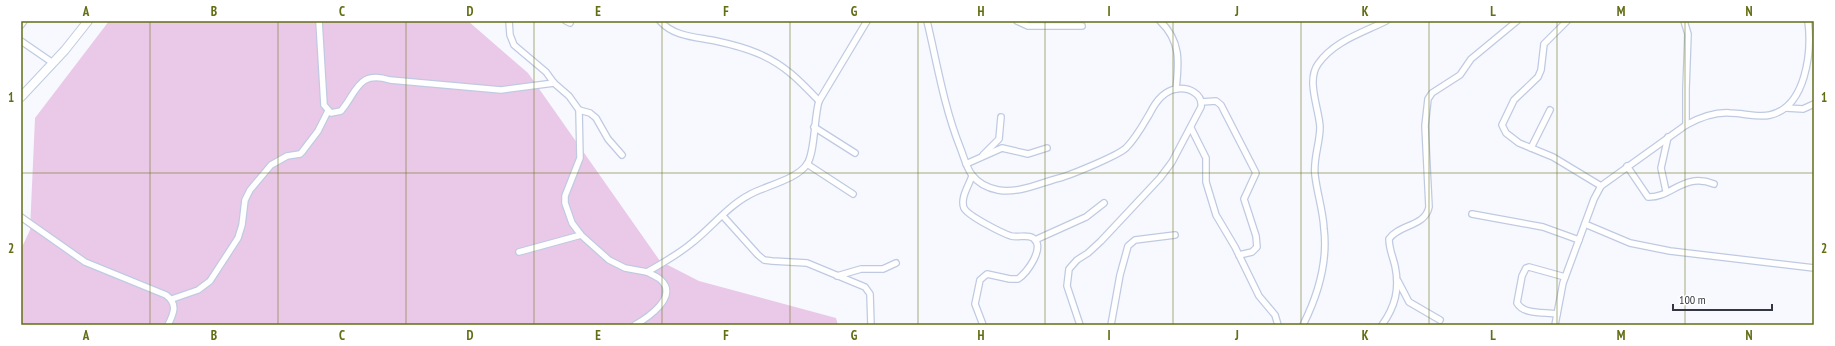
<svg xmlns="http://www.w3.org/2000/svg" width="1835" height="346" font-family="'PT Sans Narrow',sans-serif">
  <rect width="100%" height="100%" fill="#f7f9fe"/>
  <path fill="#eac9e8" d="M109,21h359l60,52 132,188 39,20 137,37 2,7h-817v-76l9,-19 5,-112z"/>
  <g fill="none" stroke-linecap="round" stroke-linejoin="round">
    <g stroke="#bfcae2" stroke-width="8">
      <g id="minor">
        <path d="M319,21l5,84 7,8 10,-2c16,-19 17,-41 49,-31l111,10 53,-7"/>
        <path d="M509,21l1,14 4,10 32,27 8,11 15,13 10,14 1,48 -15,38v7l7,20 9,12 28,25 16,8 22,4c16,-9 32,-18 46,-30 19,-15 35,-36 56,-47 16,-9 49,-16 58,-31 8,-11 7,-47 12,-63l48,-80"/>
        <path d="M566,21l4,2"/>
        <path d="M660,21c14,16 37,16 56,20 14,3 29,7 41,12 27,11 43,28 62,48"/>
        <path d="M927,21c10,42 17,86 33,126 4,10 6,20 12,28 6,8 16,13 26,15 21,4 44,-8 65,-13 12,-4 54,-21 63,-29 10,-10 17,-23 24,-35 5,-10 14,-22 26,-24 13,-2 27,5 25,18l-29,55 -12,16 -59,63 -13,12 -11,7 -8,9 -2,17 13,39"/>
        <path d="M1017,21l11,5h54"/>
        <path d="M1160,21c21,20 19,41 16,68"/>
        <path d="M1567,21l-23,23 -3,26 -3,7 -24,23 -12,25 4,8 13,10 34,14 48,29"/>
        <path d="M1684,21l4,13 -2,55v36"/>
        <path d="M21,25l3,-4"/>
        <path d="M21,41l32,22"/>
        <path d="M1201,102l15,-1 5,4 35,68 -12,26 12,37 1,11 -5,5 -13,3"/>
        <path d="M1786,108l17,1 11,-5"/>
        <path d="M579,110l11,3 6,5 12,21 14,16"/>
        <path d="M814,127l41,26"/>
        <path d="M1191,128l15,30v24l10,33 19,32 24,49 16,19 3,10"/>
        <path d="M1531,148l19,-38"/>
        <path d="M983,155l16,-16 2,-22"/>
        <path d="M807,164l46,30"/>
        <path d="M966,164l36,-16 26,6 19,-6"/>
        <path d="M1627,166l21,31c24,1 35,-25 66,-13"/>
        <path d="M972,176c-3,9 -12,22 -8,32 4,8 38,25 47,28 7,2 16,-2 22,2 13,9 -6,35 -15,41h-8l-23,-5 -7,6 -5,24 8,21"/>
        <path d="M1666,191l-5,-23 7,-31"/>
        <path d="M1472,214l71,13 36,13"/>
        <path d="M723,216l35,39 6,5 8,1 35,2 58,24 5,7 1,31"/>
        <path d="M21,217l64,45 81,33c12,9 8,18 2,30"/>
        <path d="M1585,224l45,19 40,8 144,17"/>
        <path d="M1035,240l51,-23 18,-14"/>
        <path d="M519,252l62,-17"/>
        <path d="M837,276l24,-7h22l13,-6"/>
        <path d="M1398,281l11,21 31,18"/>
        <path d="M172,299l26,-9 12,-9 28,-43 4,-13 3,-25 5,-10 21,-25 16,-9 13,-2 2,-2 16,-21 10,-20"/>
        <path d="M1557,314c-13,-2 -33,1 -40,-11l5,-27 4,-8 3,-1 36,10"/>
        <path d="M635,325c12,-7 44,-28 26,-45 -3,-3 -10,-6 -14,-8"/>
        <path d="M1111,325l9,-50 8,-29 7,-6 40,-5"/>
        <path d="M1303,325c15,-30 25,-62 21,-96 -1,-19 -7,-36 -9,-54 -2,-16 5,-32 5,-48 -1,-19 -14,-46 -2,-63 16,-23 44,-31 68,-43"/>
        <path d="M1382,325c13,-18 18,-36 13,-59 -2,-9 -6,-17 -6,-27 10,-15 36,-12 40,-32l-4,-81 3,-27 4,-6 28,-18 11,-16 46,-38"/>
        <path d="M1555,325l8,-42 31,-84 7,-13 85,-61c13,-7 30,-13 44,-12 13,0 28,5 40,2 36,-8 42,-63 38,-94"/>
      </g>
    </g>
    <g stroke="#bfcae2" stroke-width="10">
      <path id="secondary" d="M21,97l44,-47 23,-29"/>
    </g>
    <use href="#minor" stroke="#fff" stroke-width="5.5"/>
    <use href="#secondary" stroke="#fff" stroke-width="8"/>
  </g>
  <path fill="none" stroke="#636d14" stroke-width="1" stroke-opacity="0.55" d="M150,21v304M278,21v304M406,21v304M534,21v304M662,21v304M790,21v304M918,21v304M1045,21v304M1173,21v304M1301,21v304M1429,21v304M1557,21v304M1685,21v304M21,173h1793"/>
  <rect width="1835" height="346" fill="none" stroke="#ffffff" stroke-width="44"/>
  <path d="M1673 304v6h99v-6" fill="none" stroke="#333741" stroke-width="2"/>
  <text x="1679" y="304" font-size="12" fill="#333741" stroke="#ffffff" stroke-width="3" paint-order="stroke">100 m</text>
  <rect x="22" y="22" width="1791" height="302" fill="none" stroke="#636d14" stroke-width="1.5"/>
  <g font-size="13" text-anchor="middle" font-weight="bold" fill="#636d14">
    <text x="86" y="16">A</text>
    <text x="214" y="16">B</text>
    <text x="342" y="16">C</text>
    <text x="470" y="16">D</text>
    <text x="598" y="16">E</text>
    <text x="726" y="16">F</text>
    <text x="854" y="16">G</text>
    <text x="981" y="16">H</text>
    <text x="1109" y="16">I</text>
    <text x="1237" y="16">J</text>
    <text x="1365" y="16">K</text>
    <text x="1493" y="16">L</text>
    <text x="1621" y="16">M</text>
    <text x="1749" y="16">N</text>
    <text x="11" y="102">1</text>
    <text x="1824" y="102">1</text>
    <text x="11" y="253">2</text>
    <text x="1824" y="253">2</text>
    <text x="86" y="340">A</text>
    <text x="214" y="340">B</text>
    <text x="342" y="340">C</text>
    <text x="470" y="340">D</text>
    <text x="598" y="340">E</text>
    <text x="726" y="340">F</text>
    <text x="854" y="340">G</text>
    <text x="981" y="340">H</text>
    <text x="1109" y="340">I</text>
    <text x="1237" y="340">J</text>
    <text x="1365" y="340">K</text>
    <text x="1493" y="340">L</text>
    <text x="1621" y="340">M</text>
    <text x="1749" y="340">N</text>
  </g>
</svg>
